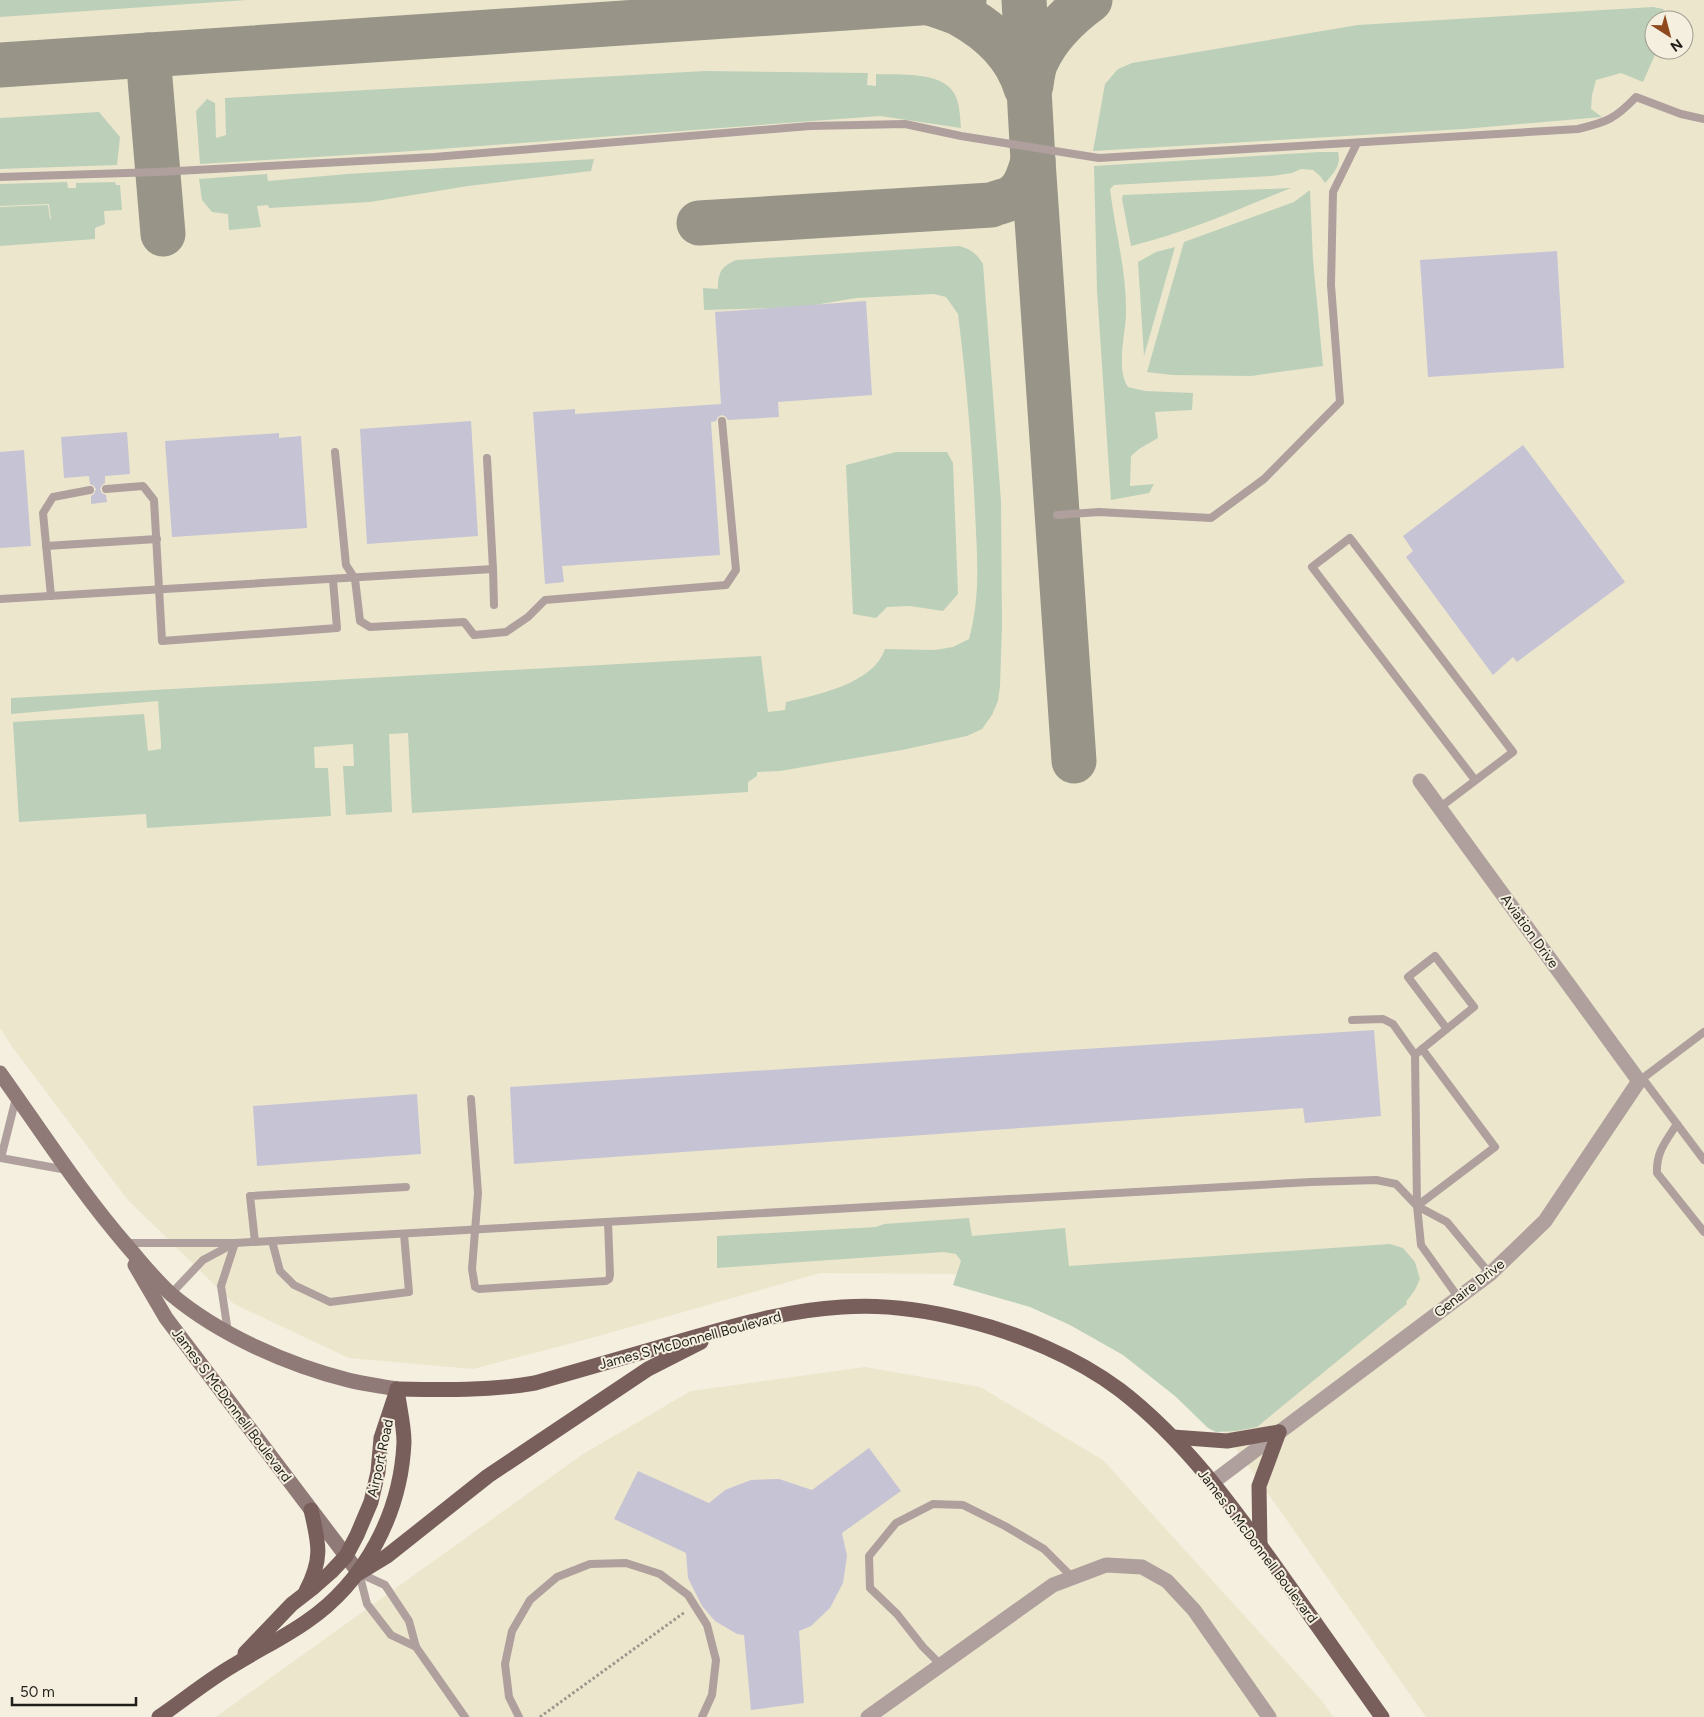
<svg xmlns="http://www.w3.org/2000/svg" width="1704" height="1717" font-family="Figtree,sans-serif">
  <rect width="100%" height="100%" fill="#f4efde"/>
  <g fill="#ece6cd" fill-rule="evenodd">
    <path d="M0,0h1704v1717h-278l-213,-301 -152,-110 -104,-32 -137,-1 -225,64 -122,32 -124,-11 -115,-54 -107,-105 -114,-151 -13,-20zM1654,20h30v30h-30z"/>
    <path d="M865,1367l115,20 123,73 219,241 11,16h-1117l367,-263 108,-63z"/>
  </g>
  <g fill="#bcd0b9">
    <path d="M0,0h247l-247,17z"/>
    <path d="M1653,7l10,2 5,11h-14v30h3l-14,32 -22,-9 -25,7 -4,15 -1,14 11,8 -138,12 -371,22 12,-67 13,-15 14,-6 226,-38z"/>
    <path d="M705,71l163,2 -1,12 9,1v-12c23,1 65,-3 78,19 6,10 6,24 7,35l-81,-12 -467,35 -213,13 -4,-53 11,-12 8,4 1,35 10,-3 -1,-37z"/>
    <path d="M99,112l21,25 -3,28 -117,4v-51z"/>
    <path d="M1320,152h18c4,13 -5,22 -13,31l-5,-7 -7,-6 -12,-1 -9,4 -20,3 -158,9 -4,4c5,42 17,83 16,126 -1,22 -10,53 2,72l17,4 48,2 -1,17 -37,2 3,26 -19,11 -8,7 -1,30 24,-2 -5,9 -38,7 -14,-210 -3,-124z"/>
    <path d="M594,159l-3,12 -123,15 -98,16 -101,6 -1,-3 -11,1 4,21 -32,3 -1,-16 -16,-2 -10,-12 -3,-21 68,-5 1,7 79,-7z"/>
    <path d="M67,182l1,6h8v-5l39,-1 1,3h4l2,25 -18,1 1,13 -10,4v11l-95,7v-39l48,-2 2,14h1l-2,-15 -49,2v-22z"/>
    <path d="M1291,188c-52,21 -106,45 -160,58l-9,-47 1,-4z"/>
    <path d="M1310,190l3,70 10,106 -72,10 -79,-1 -25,-3 37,-130 110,-40z"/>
    <path d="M959,246c12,3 18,8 24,18l18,237 1,124 -2,61 -2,15 -6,14 -10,14 -15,7 -65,14 -122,21 -23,1v4l-9,6v10l-336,21 -4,-80 -19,1 3,78 -46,3 -3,-49h11l-1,-22 -39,3 1,21h13l3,48 -184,12 -1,-14 -127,8 -6,-100 131,-8 4,37 13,-2v-6l-3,-42 -147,13v-16l750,-42 7,56 17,-2 1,-8c32,-7 88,-19 99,-53l50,1 18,-3 16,-8c12,-44 8,-82 6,-128 -3,-66 -9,-132 -17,-197l-12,-17 -12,-3 -78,4 -53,9 -99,3 -1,-22 15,1c0,-17 3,-22 18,-29z"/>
    <path d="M1175,247l-31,109 -6,-94 18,-10z"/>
    <path d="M896,452h51l6,11 5,131 -15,17 -33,-5 -23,1 -11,11 -23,-4 -7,-149z"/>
    <path d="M969,1218l3,18 93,-8 4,38 321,-22 13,4 12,14 5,17 -5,11 -9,12 1,2 -150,123 -21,4 -20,1 -8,-4 -33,-32 -52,-41 -53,-30 -40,-18 -77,-22 8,-24 -5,-7 -12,-2 -227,16v-32l159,-9 8,-3z"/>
  </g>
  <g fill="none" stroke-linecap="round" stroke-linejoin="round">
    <g stroke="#989588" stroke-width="45">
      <path d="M1024,0l9,161 41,600"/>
      <path d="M927,2c11,4 23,7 33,12 31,17 56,40 66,74"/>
      <path d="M148,55l15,179"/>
      <path d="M0,65l964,-65"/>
      <path d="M1031,85c1,-7 2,-16 5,-23 11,-25 32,-46 54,-62"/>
      <path d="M699,223l292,-18c7,-3 14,-4 20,-7 14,-7 18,-23 22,-37"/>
    </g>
  </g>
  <g fill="#c6c3d4">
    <path d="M1557,251l7,117 -136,9 -8,-117z"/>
    <path d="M866,301l6,94 -94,7 1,15 -51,3 -2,-3 -4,-2 -4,2 -2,4 -5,1 9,133 -158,11 2,16 -19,2 -12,-172 42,-3v5l146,-10 -6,-92z"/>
    <path d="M471,421l7,115 -111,8 -7,-115z"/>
    <path d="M127,432l3,42 -25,2v7l-3,2 -2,4 2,4 4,2 1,7 -16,2v-8l3,-2 2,-5 -2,-3 -4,-2 -1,-8 -25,2 -3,-41z"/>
    <path d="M279,433v5l22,-2 6,92 -135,9 -7,-96z"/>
    <path d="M1523,445l102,137 -108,80 -4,-5 -20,18 -87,-118 7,-6 -10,-15z"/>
    <path d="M24,450l7,96 -31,2v-96z"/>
    <path d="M1374,1030l7,86 -76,7 -2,-15 -789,56 -4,-77z"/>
    <path d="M417,1094l4,60 -164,12 -4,-60z"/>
    <path d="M869,1448l32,43 -59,42 5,23 -4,27 -13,25 -19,18 -12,5 5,72 -53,7 -7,-75 -7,-1 -22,-13 -13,-15 -14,-28 -2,-25 -72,-34 24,-48 71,32 16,-13 26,-10 28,-1 33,11z"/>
  </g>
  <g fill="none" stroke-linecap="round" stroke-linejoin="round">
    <path stroke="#9b978b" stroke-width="3" stroke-dasharray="2.5 2.5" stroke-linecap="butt" d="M540,1717l145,-105"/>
    <g stroke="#afa09e" stroke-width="8">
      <path d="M0,177l158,-5 276,-15 376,-31 95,-2 56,12 138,22 479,-29c29,-7 37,-10 58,-32l45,17 23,5"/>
      <path d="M335,452l11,113 9,14 5,42 10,6 94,-5 10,13 32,-3 22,-15 17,-17 181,-15 10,-15 -14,-149"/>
      <path d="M106,489l37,-3 11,14 8,141 175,-13 -4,-48"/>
      <path d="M1057,515l42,-3 112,6 53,-39 76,-77 -9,-117 2,-93 24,-49"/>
      <path d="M46,546l111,-7"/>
      <path d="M493,569l1,36"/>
      <path d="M51,596l-8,-83 10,-16 37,-7"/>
      <path d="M0,599l493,-30 -6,-111"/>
      <path d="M1439,808l74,-56 -163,-214 -38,29 163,213"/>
      <path d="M1352,1020l31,-1 10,5 22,31"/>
      <path d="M1422,1049l-7,6 2,151 4,39 37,52"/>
      <path d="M1643,1079l61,81"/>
      <path d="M1639,1081l65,-49"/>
      <path d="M16,1098l-15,60 66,12"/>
      <path d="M471,1099l7,94 -6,76 3,18 4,2 127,-8 3,-2 1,-4 -2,-53"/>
      <path d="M1677,1124c-11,17 -21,28 -20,49l47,59"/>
      <path d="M1417,1206l30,16 43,52"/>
      <path d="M272,1241l8,30 14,14 36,17 79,-10 -5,-58"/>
      <path d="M255,1242l-5,-46 156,-9"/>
      <path d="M125,1243h110l1076,-61 65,-2 20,4 21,22 78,-59 -73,-98 52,-42 -39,-51 -27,21 39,52"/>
      <path d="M169,1296l34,-36 30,-16"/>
      <path d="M228,1332l-7,-46 14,-43"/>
      <path d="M359,1573l26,12 24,36 7,26 49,70"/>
      <path d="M359,1573l8,31 24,31 25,12"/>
      <path d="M941,1665l-18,-18 -26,-33 -27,-26 -1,-32 27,-33 37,-19 30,1 42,21 39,23 29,29"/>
      <path d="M519,1717l-10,-20 -4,-33 7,-33 18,-31 27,-23 33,-13 36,-1 34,11 28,21 19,30 9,35 -4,35 -10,22"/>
    </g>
    <g stroke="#afa09e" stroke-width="15">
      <path d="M1213,1482l277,-208 55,-53 94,-140 -219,-300"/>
      <path d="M868,1717l185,-132 53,-20 36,2 25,14 27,29 75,107"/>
    </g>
    <g stroke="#907a77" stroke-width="15">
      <path d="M0,1073c42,59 81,120 128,174 14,16 28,34 44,48 48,40 116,70 176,85 16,4 33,6 49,9"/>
      <path d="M135,1265l31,53 193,255"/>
    </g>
    <g stroke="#795f5c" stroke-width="15">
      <path d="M397,1389c47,1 92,2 138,-6 53,-15 106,-31 160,-46 48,-14 96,-27 147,-30 40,-3 84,3 123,13 53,13 111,37 155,70 65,50 113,117 160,183 34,48 68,96 102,144"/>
      <path d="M1173,1437l54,4 52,-9"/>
      <path d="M1260,1546l-1,-60 20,-54"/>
      <path d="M359,1573l28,-17 101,-80 160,-107 53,-27"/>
      <path d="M306,1591c17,-32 13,-47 5,-81"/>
      <path d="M245,1653l47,-49 22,-17 17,-15 15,-16 11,-21 14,-33 7,-30 3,-34 15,-45"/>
      <path d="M159,1717c25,-17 49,-37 75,-52 24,-15 49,-27 72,-43 59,-40 95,-109 98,-180 0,-17 -5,-36 -7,-53"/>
    </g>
  </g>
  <g text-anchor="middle" stroke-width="4" stroke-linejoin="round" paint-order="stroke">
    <g font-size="14" fill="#211f19" stroke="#f4efde">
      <text transform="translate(1530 931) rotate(54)" y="5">Aviation Drive</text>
      <text transform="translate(1469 1288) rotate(-38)" y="5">Genaire Drive</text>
      <text transform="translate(690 1340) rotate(-15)" y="5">James S McDonnell Boulevard</text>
      <text transform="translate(232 1405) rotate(53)" y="5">James S McDonnell Boulevard</text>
      <text transform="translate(380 1458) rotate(-78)" y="5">Airport Road</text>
      <text transform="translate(1258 1546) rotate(53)" y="5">James S McDonnell Boulevard</text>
    </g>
  </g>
  <g transform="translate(1669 35) rotate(144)"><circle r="24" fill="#f4efde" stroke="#a09c8f"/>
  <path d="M0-4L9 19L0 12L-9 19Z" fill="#8e4a1c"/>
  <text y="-8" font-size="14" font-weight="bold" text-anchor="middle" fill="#211f19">N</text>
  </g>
  <path d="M12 1697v8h124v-8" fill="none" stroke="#211f19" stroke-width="2.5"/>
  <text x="20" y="1697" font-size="15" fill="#211f19" stroke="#f4efde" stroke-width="4" paint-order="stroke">50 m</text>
</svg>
